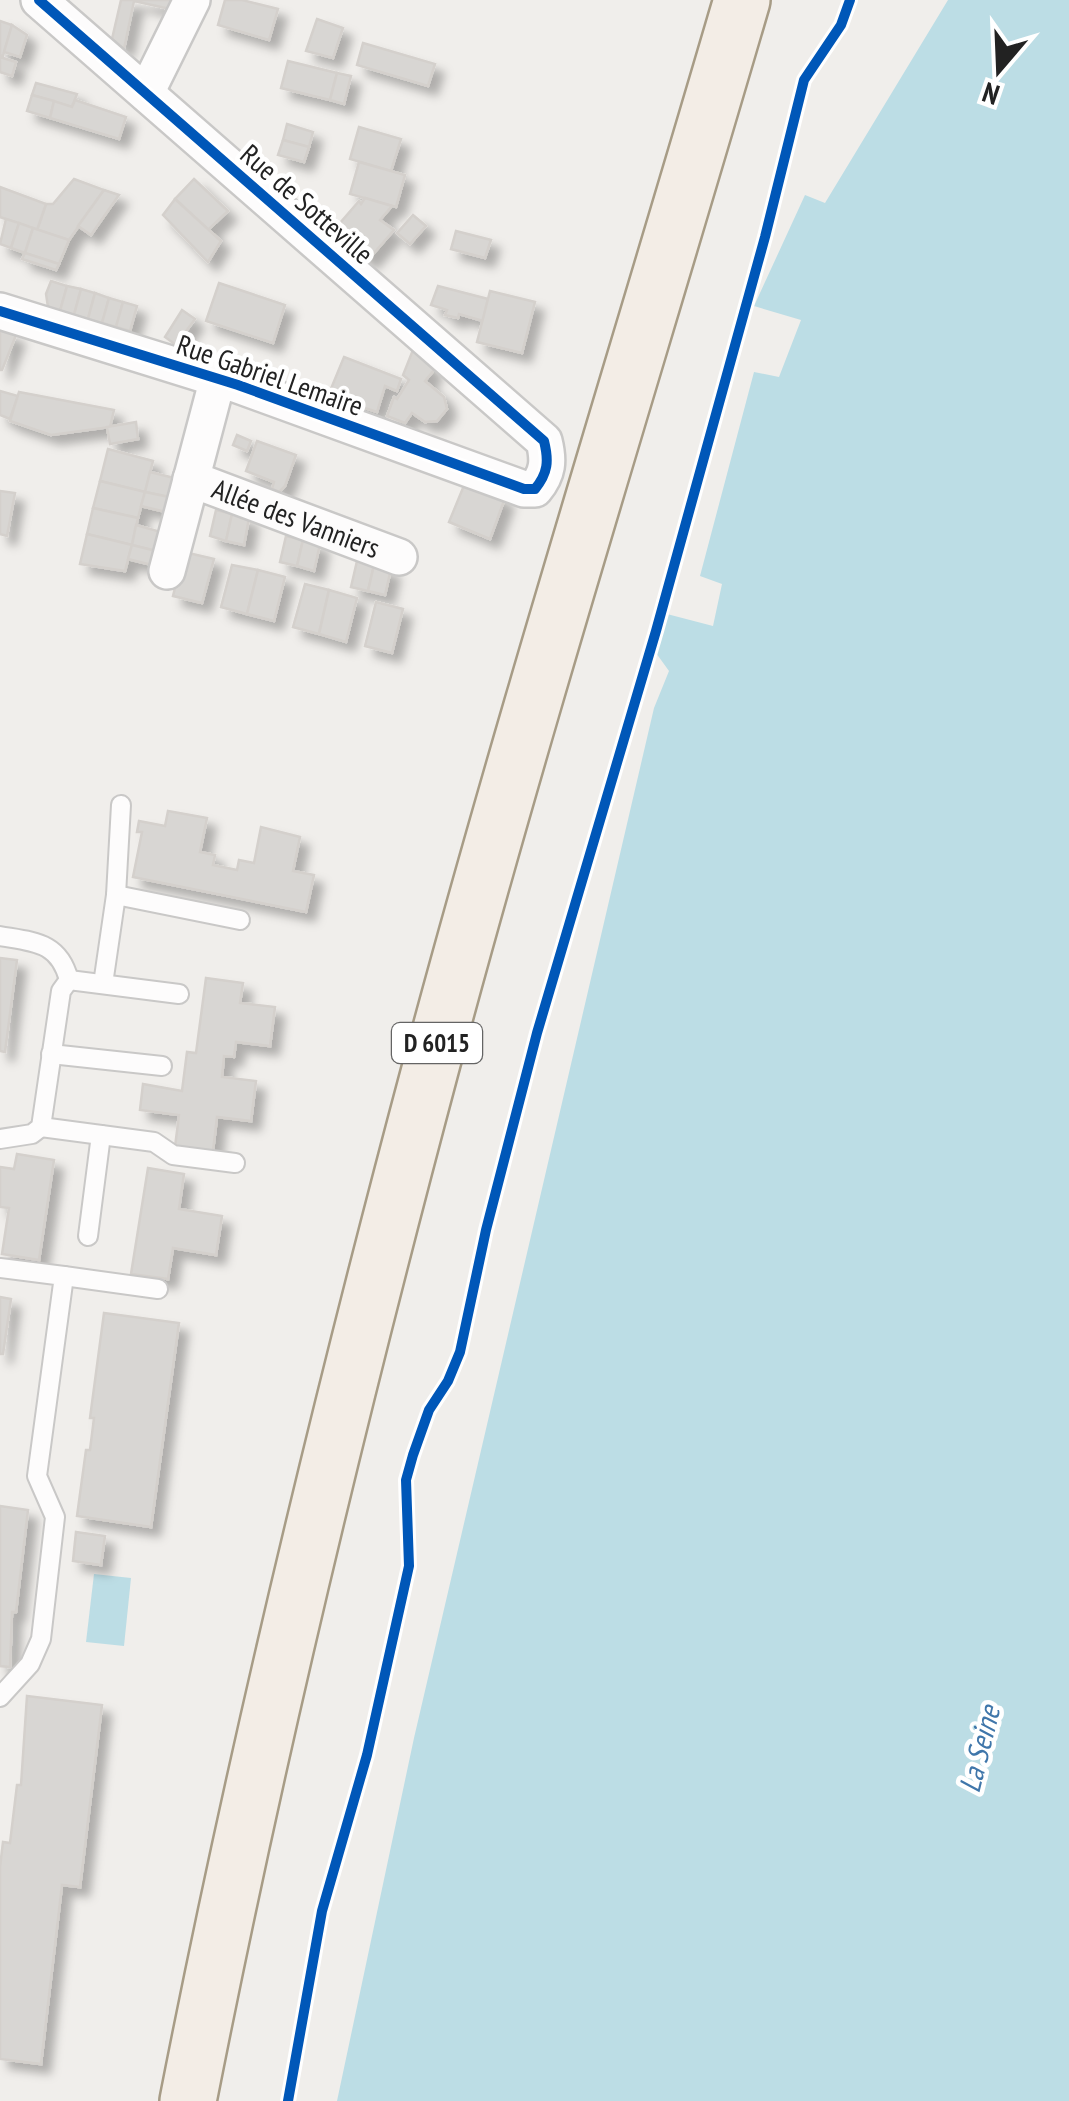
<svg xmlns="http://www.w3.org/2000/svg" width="1069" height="2101" font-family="'PT Sans Narrow',sans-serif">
  <defs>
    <filter id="shadow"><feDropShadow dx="9" dy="9" stdDeviation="5" flood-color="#0004"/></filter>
  </defs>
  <rect width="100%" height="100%" fill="#f0eeeb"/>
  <g fill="#bcdde5">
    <path d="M948,0h121v2101h-732l77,-363 240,-1030 15,-37 -13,-18 11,-39 46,12 9,-42 -22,-8 54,-204 25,5 22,-57 -47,-14 51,-111 20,8z"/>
    <path d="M94,1574l37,4 -7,68 -38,-4z"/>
  </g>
  <g fill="#d8d6d3" stroke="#d4d0cc" stroke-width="2.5" filter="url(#shadow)">
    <path d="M121,0h53l-4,9 -36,-8 -10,48 -12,-10z"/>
    <path d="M225,0h17l36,9 -9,31 -51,-15z"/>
    <path d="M317,19l26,9 -10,30 -27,-7z"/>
    <path d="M0,21l12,4 -9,31 -3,-1z"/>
    <path d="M12,25l15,10 -7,22 -16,-5z"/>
    <path d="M363,43l72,21 -7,22 -71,-21z"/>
    <path d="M0,57l16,5 -4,14 -12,-4z"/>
    <path d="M288,61l49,12 -7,27 -49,-12z"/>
    <path d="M337,73l14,3 -7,28 -14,-4z"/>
    <path d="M36,83l41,11 -5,13 -40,-12z"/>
    <path d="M32,95l22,6 -4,17 -23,-7z"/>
    <path d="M75,100l51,17 -7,22 -69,-21 4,-17 18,6z"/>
    <path d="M287,124l26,8 -4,15 -26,-7z"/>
    <path d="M359,127l42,12 -10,32 -41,-12z"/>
    <path d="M283,140l26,7 -5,15 -26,-7z"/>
    <path d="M359,162l46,13 -9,32 -46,-13z"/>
    <path d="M74,179l30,11 -35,50 -32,-10 9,-26h7z"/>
    <path d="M194,179l34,32 -20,19 -33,-31z"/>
    <path d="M0,187l46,17 -9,26 -37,-13z"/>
    <path d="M104,190l15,5 -28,40 -13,-9z"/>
    <path d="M365,198l27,8 -12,14 14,10 -26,30 -34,-30 25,-29 2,3z"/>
    <path d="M175,199l46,42 -13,21 -45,-47z"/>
    <path d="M413,215l13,11 -16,18 -13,-11z"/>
    <path d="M6,219l13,4 -8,25 -11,-4z"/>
    <path d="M19,223l14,5 -8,25 -14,-5z"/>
    <path d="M33,228l36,12 -10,24 -34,-11z"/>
    <path d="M456,231l35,9 -6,18 -34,-9z"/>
    <path d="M25,253l34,11 -3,6 -34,-11z"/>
    <path d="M51,281l16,5 -7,25 -12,-4 -2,-13z"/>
    <path d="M219,283l66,22 -12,38 -67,-22z"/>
    <path d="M67,286l14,3 -7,26 -14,-4z"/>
    <path d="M438,286l50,13 -5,22 -24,-7 -1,4 -13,-3 2,-5 -16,-5z"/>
    <path d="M81,289l14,4 -7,26 -14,-4z"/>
    <path d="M490,291l45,11 -13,51 -45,-11z"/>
    <path d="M95,293l14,5 -7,25 -14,-4z"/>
    <path d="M109,298l14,4 -7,25 -14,-4z"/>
    <path d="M123,302l14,4 -7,25 -14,-4z"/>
    <path d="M182,310l13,9 -19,26 -11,-8z"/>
    <path d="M0,330l16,5 -14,35h-2z"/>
    <path d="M413,350l21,20 -9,11 19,16 3,12 -10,12 -12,1 -13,-9 -7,10 -18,-7 7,-19 3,2 12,-19 -6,-5z"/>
    <path d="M344,357l57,22 -4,12 -12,-5 -8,26 -49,-16z"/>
    <path d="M0,391l18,5 -8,23 -10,-4z"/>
    <path d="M19,392l95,18 -4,17 -59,8 -41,-14z"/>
    <path d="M136,422l2,17 -28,5 -3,-17z"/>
    <path d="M237,435l14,6 -4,10 -14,-6z"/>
    <path d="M257,441l39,14 -11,31 -6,6 -7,-3 2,-7 -28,-11z"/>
    <path d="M108,449l45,12 -8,31 -45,-11z"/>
    <path d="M150,472l24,6 -5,19 -24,-5z"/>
    <path d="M100,481l45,11 -7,26 -45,-10z"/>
    <path d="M465,483l40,15 -15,41 -41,-17z"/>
    <path d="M0,491l15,2 -8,43 -7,-2z"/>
    <path d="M145,492l24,5 -3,15 -25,-6z"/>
    <path d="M93,508l45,10 -6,27 -45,-11z"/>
    <path d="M216,510l16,4 -6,27 -16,-5z"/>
    <path d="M232,514l17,4 -5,27 -18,-4z"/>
    <path d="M136,525l25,7 -5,19 -24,-6z"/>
    <path d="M87,534l45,11 -7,26 -45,-7z"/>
    <path d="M286,536l17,4 -6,26 -17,-4z"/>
    <path d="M303,540l17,4 -6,27 -17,-5z"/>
    <path d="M132,545l24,6 -4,14 -24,-6z"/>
    <path d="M184,552l30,7 -12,44 -29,-7z"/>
    <path d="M357,561l17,4 -6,26 -17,-4z"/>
    <path d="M232,565l26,5 -11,44 -26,-7z"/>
    <path d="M374,565l17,4 -6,26 -17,-4z"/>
    <path d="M258,570l27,7 -11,44 -27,-7z"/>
    <path d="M305,584l24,6 -10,44 -26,-7z"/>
    <path d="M329,590l28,8 -11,44 -27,-8z"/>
    <path d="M376,602l27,7 -11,44 -27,-7z"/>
    <path d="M168,811l39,7 -7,34 15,3 -2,10 24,5 2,-10 15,3 7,-36 39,10 -7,34 21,4 -8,37 -173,-35 9,-45h-5l2,-11 26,5z"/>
    <path d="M0,958l17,2 -12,92 -5,-1z"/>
    <path d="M206,978l37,5 -3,20 35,4 -5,39 -34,-4 -2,15 -10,-1 -2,21 34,4 -5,40 -34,-4 -4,34 -38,-4 4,-32 -39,-5 3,-26 39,7 5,-39 9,1z"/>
    <path d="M17,1154l37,6 -15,100 -37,-6 7,-46 -9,-1v-40l14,2z"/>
    <path d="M148,1168l36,6 -5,35 43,7 -6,39 -43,-7 -5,31 -37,-5z"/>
    <path d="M0,1297l11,2 -8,55h-3z"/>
    <path d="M104,1313l75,10 -28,204 -74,-11 9,-66h4l4,-32h-4z"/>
    <path d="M0,1506l28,4 -12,102h-4l-2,55 -10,-1z"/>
    <path d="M76,1532l29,4 -4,29 -28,-4z"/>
    <path d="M27,1696l75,9 -22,182 -18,-2 -21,179 -41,-5v-192l3,-25 7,1 7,-58h4z"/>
  </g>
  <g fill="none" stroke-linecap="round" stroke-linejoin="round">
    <g stroke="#c9c8c7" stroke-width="22">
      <g id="service">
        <path d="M116,895l5,-90"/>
        <path d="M0,936c35,6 59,6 69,44"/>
        <path d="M103,984l13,-89 124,25"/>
        <path d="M51,1054l111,12"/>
        <path d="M41,1127l113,15 19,13 62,8"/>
        <path d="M0,1139l32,-5 9,-7 20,-136 8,-11 110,14"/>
        <path d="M88,1236l13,-101"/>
        <path d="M0,1268l64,8 -27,200 18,41 -14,122 -11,25 -30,33"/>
        <path d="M64,1276l94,13"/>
      </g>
    </g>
    <g stroke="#c9c8c7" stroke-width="40">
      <g id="minor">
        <path d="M146,93l46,-93"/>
        <path d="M0,311l238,74 286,104h11c13,-16 14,-28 9,-48l-505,-441"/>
        <path id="s1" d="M191,479l208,78"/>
        <path d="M167,571l51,-193"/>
      </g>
    </g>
    <g stroke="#a79c86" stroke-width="60">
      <path id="primary" d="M188,2101c68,-347 151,-690 242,-1031 96,-359 208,-714 312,-1070"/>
    </g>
    <use href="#service" stroke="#fdfcfc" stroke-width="18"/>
    <use href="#minor" stroke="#fdfcfc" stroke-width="35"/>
    <use href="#primary" stroke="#f3ede6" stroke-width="55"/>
    <g stroke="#fff" stroke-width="16">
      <g id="cycleway">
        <path d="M0,311l238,74 286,104h11c13,-16 14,-28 9,-48l-505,-441"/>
        <path d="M288,2101l34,-190 45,-156 42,-189 -3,-86 7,-25 16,-45 19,-29 12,-29 26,-122 51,-197 119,-402 109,-394 39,-157 37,-55 9,-25"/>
      </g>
    </g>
    <use href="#cycleway" stroke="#0057b8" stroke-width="10"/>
  </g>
  <g text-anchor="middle" stroke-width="9" stroke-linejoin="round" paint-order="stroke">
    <rect fill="#fff" stroke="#646464" stroke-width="2.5" x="392" y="1023" width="90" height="40" rx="8"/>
    <g font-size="25" font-weight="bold" fill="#222">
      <text x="437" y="1052">D 6015</text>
    </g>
    <g font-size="28" fill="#222" stroke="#fff">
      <text transform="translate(307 204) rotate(41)" y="10">Rue de Sotteville</text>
      <text transform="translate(270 375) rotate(19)" y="10">Rue Gabriel Lemaire</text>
      <text dy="10" stroke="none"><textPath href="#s1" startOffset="112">Allée des Vanniers</textPath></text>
    </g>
    <g font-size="30" font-style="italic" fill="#3f76aa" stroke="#fff">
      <text transform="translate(980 1749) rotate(-76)" y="10">La Seine</text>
    </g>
  </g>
  <g transform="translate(999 70) rotate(199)" stroke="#ffffff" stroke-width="8" paint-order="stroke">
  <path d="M0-8L18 38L0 25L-18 38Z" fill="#222222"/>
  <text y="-15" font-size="28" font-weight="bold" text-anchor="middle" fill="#222222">N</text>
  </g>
</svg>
